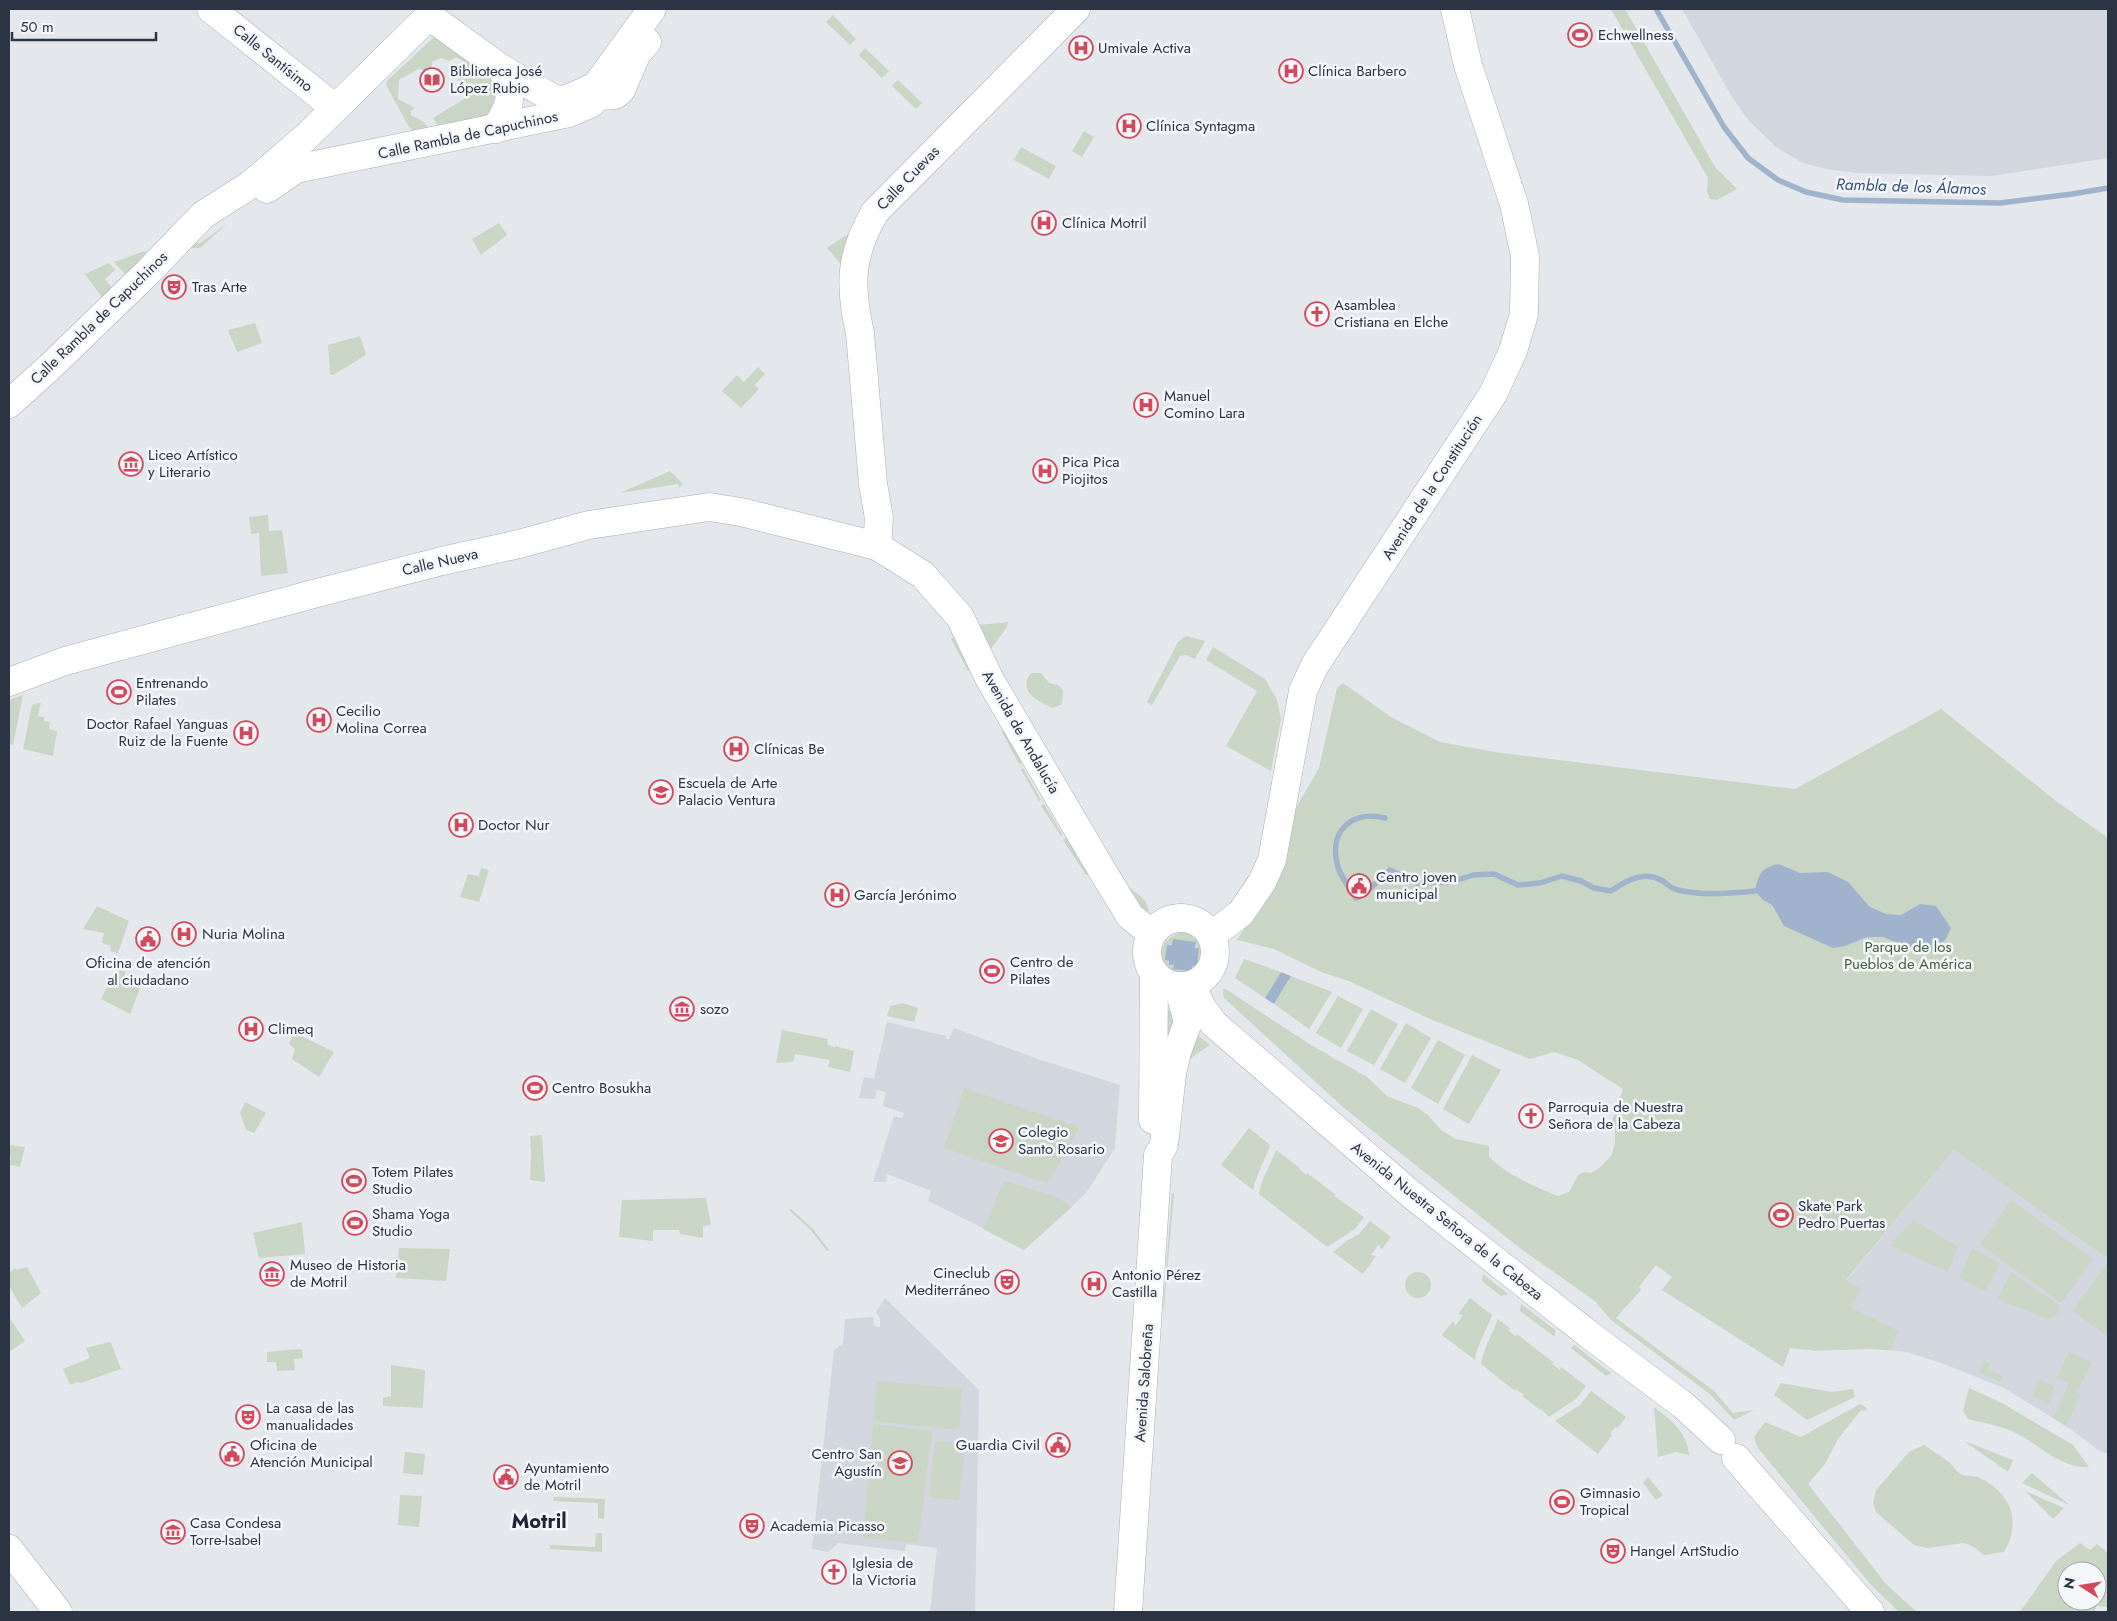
<svg xmlns="http://www.w3.org/2000/svg" width="2117" height="1621" font-family="Jost,sans-serif">
  <rect width="100%" height="100%" fill="#e4e7ec"/>
  <g fill="#d2d6de">
    <path d="M1682,9h426v149l-117,18 -134,-3 -31,-4 -23,-6 -27,-16 -27,-26 -17,-24z"/>
    <path d="M887,1022l59,14v3h3l5,-11 81,30 85,27 -5,63 -29,45 -62,57 -33,-18 -63,-31 3,-10 -44,-17 -1,8h-13l21,-66 8,2 2,-5 -21,-7 3,-14 -9,-2 -2,9 -16,-1 5,-21 10,2z"/>
    <path d="M1954,1150l154,109v195l-11,-5 -28,-21 -65,-40 -60,-24 -37,-12 -33,-3 -63,2 35,-70z"/>
    <path d="M885,1298l94,92 -4,222h-45l7,-64 -31,-4 -1,7 -67,-8 -10,9 -16,-3 22,-199 9,-6 2,-25 28,-2 1,9 6,1v-9l-4,-6z"/>
  </g>
  <g fill="#c9d6c5" fill-rule="evenodd">
    <path d="M1611,9h14l90,158 22,22 -20,11 -7,-1 -3,-8 1,-13z"/>
    <path d="M833,15l23,24 -6,6 -24,-23z"/>
    <path d="M434,37l57,38 6,13 -1,13 -9,14 -8,5 -39,8 -7,-10 31,-19 2,-13 -8,-6v-4l8,-5 -1,-9 -9,-5 -7,4 -8,-3 -9,4 -1,8 -5,4 -6,-6 -21,12 -1,19 17,9 -4,3v4l13,7 6,9 -15,1 -6,-5 -23,-42 1,-4z"/>
    <path d="M865,48l24,23 -7,7 -23,-23z"/>
    <path d="M898,80l24,23 -6,6 -24,-23z"/>
    <path d="M1084,131l10,6 -12,20 -10,-6z"/>
    <path d="M1021,147l35,19 -7,13 -35,-19z"/>
    <path d="M499,223l8,12 -26,20 -9,-16z"/>
    <path d="M227,224l-27,24h-16l7,-5h9z"/>
    <path d="M851,232l-11,31 -13,-15z"/>
    <path d="M145,251l3,4 -21,21 -13,-14z"/>
    <path d="M109,263l6,7 -10,9 8,10 -9,11 -19,-26z"/>
    <path d="M255,323l7,20 -25,9 -9,-22z"/>
    <path d="M360,336l6,19 -33,20 -3,-1 -2,-29z"/>
    <path d="M758,367l7,7 -10,11 4,4 -18,19 -19,-17 15,-16 7,7z"/>
    <path d="M670,471l13,13 -4,4 -1,-4 -58,9z"/>
    <path d="M268,515l1,16 13,-1 6,43 -27,3 -2,-43 -8,1 -2,-17z"/>
    <path d="M1008,622l-1,5 -17,23 -11,-25z"/>
    <path d="M1186,636l19,5 -10,18 -9,-4 -6,1 -28,49 -5,-3 31,-60z"/>
    <path d="M953,637l17,32 -2,2 -17,-32z"/>
    <path d="M1213,647l52,32 12,21 4,19 -10,52 -45,-25 31,-55 -51,-31z"/>
    <path d="M1031,673h10l8,10 9,2 5,5 -1,14 -9,4c-15,-6 -36,-17 -22,-35z"/>
    <path d="M1343,683l48,34 49,25 54,10 301,37 146,-80 115,92 52,37v421l-154,-109 -108,130 15,9 -10,19 48,23 -9,19c-34,-3 -67,3 -100,-2l-7,19 -121,-77 10,-13 -16,-12 -17,22 2,3 -25,28 98,73 19,22 21,-3 -20,10 -24,-26 -99,-74 -16,-19 -74,-52 -177,-141 -120,-110 -1,-6 1,-4 87,57 56,32 20,19 31,12 11,8 12,14 15,9 33,7v11c18,18 45,29 69,39l11,-4 9,-17 6,-3 6,1 8,-4 13,-13 4,-13v-13l-3,-9 11,-32 -45,-29 -24,-8 -24,7 -100,-40 -81,-38 -28,-9 -47,-23 -37,-9 29,-45 27,-82 26,-45 18,-80z"/>
    <path d="M23,695l-10,50 -4,-1v-44z"/>
    <path d="M41,702l-3,14 6,1v4l6,1 -1,7 8,2 -4,25 -30,-7 9,-44z"/>
    <path d="M1004,731l18,32 -3,1 -17,-32z"/>
    <path d="M1023,768l18,32 -2,1 -18,-31z"/>
    <path d="M1044,804l19,31 -2,1 -20,-30z"/>
    <path d="M1066,838l23,35 -3,2 -23,-35z"/>
    <path d="M481,868l8,2 -10,32 -19,-5 8,-23 11,2z"/>
    <path d="M1124,883l21,17 4,10 -7,5z"/>
    <path d="M97,906l32,15 -11,32 -8,-2 1,-5 -9,-3 2,-10 -21,-4z"/>
    <path d="M1184,932c33,9 19,51 -9,41 -6,-2 -11,-8 -13,-14 -4,-15 9,-25 22,-27zM1196,943l1,23 -28,-1 -2,-20z"/>
    <path d="M1244,959l37,13 -16,26 -30,-20z"/>
    <path d="M118,967l8,5 -3,6 17,10 -10,26 -29,-15z"/>
    <path d="M1291,976l41,16 -23,37 -35,-25z"/>
    <path d="M1338,996l25,13 -22,39 -25,-15z"/>
    <path d="M903,1003l15,5 -4,14 -27,-6 3,-10z"/>
    <path d="M1160,1007l17,7 -11,49z"/>
    <path d="M1371,1009l27,15 -24,41 -27,-14z"/>
    <path d="M1406,1023l25,15 -26,45 -25,-14z"/>
    <path d="M782,1030l46,9 -1,5 8,4v-2l19,5 -4,21 -22,-5 2,-7 -35,-6 -2,8 -17,1z"/>
    <path d="M295,1033l39,19 -15,25 -27,-18 3,-10 -6,-5z"/>
    <path d="M1195,1033l15,12 -22,15z"/>
    <path d="M1438,1040l27,15 -27,49 -27,-16z"/>
    <path d="M1472,1055l29,15 -32,54 -26,-15z"/>
    <path d="M964,1088l116,39 -32,56 -104,-35z"/>
    <path d="M245,1102l21,11 -12,20 -8,-3 -6,-17z"/>
    <path d="M1249,1128l21,17c-5,16 -14,29 -17,45l-32,-25z"/>
    <path d="M542,1135l3,47 -15,-2 1,-28 -1,-16z"/>
    <path d="M9,1145l16,2 -5,20 -10,-2 1,-8 -2,-1z"/>
    <path d="M1276,1150l24,18 -1,1 7,6 1,-2 29,22 -2,1 30,21 -9,12 -28,18 -68,-53c3,-16 11,-29 17,-44z"/>
    <path d="M1004,1181l51,15 17,11 -48,43 -41,-21z"/>
    <path d="M1172,1193h2l-10,116h-1z"/>
    <path d="M706,1198l5,27 -8,1v12l-23,-4 -1,-4h-26v11l-34,-4 3,-37z"/>
    <path d="M2011,1200l82,59 -32,44 -81,-59z"/>
    <path d="M791,1209l21,19 17,22 -2,1 -17,-22 -21,-19z"/>
    <path d="M1914,1220l44,27 -10,25 -59,-27z"/>
    <path d="M1370,1221l21,16 -10,13 -2,-6 -8,11 5,1 -13,18 -30,-22 15,-12 11,-6z"/>
    <path d="M302,1222l3,32 -46,4 -6,-25z"/>
    <path d="M399,1248l51,1 -4,32 -50,-3z"/>
    <path d="M1972,1248l28,16 -15,27 -26,-13z"/>
    <path d="M2107,1263l1,1v73l-35,-26z"/>
    <path d="M27,1267l14,26 -19,15 -13,-22v-13l6,-5 2,2z"/>
    <path d="M2011,1272l48,33 -1,7 -6,7h-5l-49,-20z"/>
    <circle cx="1418" cy="1285" r="13"/>
    <path d="M1483,1274l25,20 -7,2 -19,-15z"/>
    <path d="M1470,1298l22,17c-5,15 -15,29 -17,45l-33,-25 11,-14 2,5 8,-11 -5,-1z"/>
    <path d="M1521,1304l34,26v7l-35,-26z"/>
    <path d="M9,1317l16,24 -16,11z"/>
    <path d="M1498,1319l13,10 -3,1 8,7 1,-3 37,29 -2,1 8,6 1,-3 25,19 -10,13 -27,18 -9,-9v2l-18,-14 2,-1 -8,-6 -1,2 -34,-27c3,-16 11,-29 17,-45z"/>
    <path d="M109,1342l2,1 10,26 -40,14 -4,-1 -7,3 -7,-16 27,-11 -4,-10z"/>
    <path d="M1574,1345l37,28 -5,3 -35,-28z"/>
    <path d="M299,1349l3,1 1,8 -9,1 1,11 -18,1 -1,-9h-9v-10z"/>
    <path d="M2069,1352l23,10 -15,30 4,2 -15,32 -13,-8 16,-35 -12,-5z"/>
    <path d="M1984,1361l6,2 -2,6 15,7 -2,6 -22,-10z"/>
    <path d="M391,1365l34,5 -2,38 -40,-2v-8l8,-2z"/>
    <path d="M2039,1379l16,8 -7,17 -16,-8z"/>
    <path d="M877,1381l85,8 -3,41 -86,-9z"/>
    <path d="M1781,1383l50,9 22,-3 2,8 -48,23 -33,-25z"/>
    <path d="M1969,1388l33,15 71,42 16,22c-29,1 -48,-21 -73,-34 -14,-7 -33,-10 -48,-14l-5,-8z"/>
    <path d="M1591,1391l35,26 -9,12 -1,-3 -6,8 2,1 -14,19 -43,-33 25,-16z"/>
    <path d="M1860,1404l7,4 -2,3 -4,-1 -23,29 -13,25 -17,20 78,100 31,28h-18l-28,-27 -113,-137 -4,-11 11,-15 36,15z"/>
    <path d="M1654,1407c17,13 33,25 35,48l-13,-3 -18,5z"/>
    <path d="M873,1424l59,7 -14,112 -55,-5z"/>
    <path d="M935,1441l30,3 -6,56 -30,-3z"/>
    <path d="M1964,1441l49,19 -5,12z"/>
    <path d="M1924,1445c8,6 18,11 26,18 3,3 6,9 11,11 5,3 13,1 19,4 31,15 42,44 24,74l-20,3 -10,-8 -10,-4 -37,5 -13,-3 -38,-33 -3,-9 3,-13 33,-38z"/>
    <path d="M405,1452l20,2 -2,21 -20,-2z"/>
    <path d="M2032,1473l37,32 -47,-22z"/>
    <path d="M1648,1477l15,18 -7,5 -13,-17z"/>
    <path d="M2025,1491l39,17 -11,11z"/>
    <path d="M400,1495l22,1 -3,31 -21,-2z"/>
    <path d="M554,1497l51,2 -1,20 -6,-1v-15l-45,-2z"/>
    <path d="M596,1533h6v19l-52,-3v-4l45,2z"/>
    <path d="M2080,1543l10,7 7,-6 11,9v54l-11,-1 -3,6h-74l36,-51zM2067,1571h30v30h-30z"/>
  </g>
  <g fill="#9fb4cc">
    <path d="M1779,864l21,9 28,-1 20,10 22,25 16,7 15,1 19,-11 16,2 15,22 -5,11 -15,14 -15,-1 -15,-8 -18,-7h-16l-22,9 -12,2 -49,-22 -12,-21 -9,-5 -8,-9c4,-18 6,-23 24,-27z"/>
    <path d="M1173,939l23,3 -1,6h4l-2,18h-5l-1,5 -18,-2 1,-4h-5v-4l-4,-1 2,-15h5z"/>
    <path d="M1281,972l10,4 -17,28 -9,-6z"/>
  </g>
  <g fill="none" stroke-linecap="round" stroke-linejoin="round">
    <g stroke="#9fb4cc" stroke-width="5.5">
      <path d="M1656,9l68,118 24,31 30,22 28,12 37,8 157,3 72,-9 36,-6"/>
      <path d="M1385,818c-31,-8 -56,11 -48,45 2,12 12,24 19,35l8,-4 26,-24 26,13 35,-1 22,-7 21,-1 24,11 22,-2 22,-7 19,5 13,7 17,3c16,-11 32,-20 50,-11 6,3 10,9 17,10 24,6 53,3 77,1"/>
    </g>
    <g stroke="#a9aeb7" stroke-width="29">
      <g id="secondary">
        <path d="M211,9l124,99"/>
        <path d="M496,129c15,-27 18,-31 6,-60"/>
        <path d="M267,189l29,-20 273,-56 21,-9 9,-8 16,-1 6,-5 16,-37 10,-11"/>
        <path d="M9,404l44,-40 95,-92 55,-57 47,-30 55,-47 124,-122 73,53 52,30 11,1 31,-14 56,-77"/>
        <path d="M877,546l2,-28 -6,-34 -13,-151c-11,-48 -10,-78 15,-121l201,-203"/>
        <path d="M9,682l56,-21 252,-68 125,-32 77,-17 70,-19 120,-18 32,5 136,34 46,29 37,42 30,63 116,197 24,39 22,18"/>
        <circle cx="1181" cy="952" r="34"/>
        <path d="M1212,935l29,-22 21,-31 10,-22 31,-169 12,-26 178,-271 20,-43 11,-37 1,-58 -11,-52 -46,-139 -13,-56"/>
        <path d="M1192,985l10,23 12,16 198,171 175,138 96,72 38,35"/>
        <path d="M1153,1120l1,-146"/>
        <path d="M1736,1458l134,154"/>
        <path d="M9,1549l49,63"/>
        <path d="M1128,1612l30,-457 6,-10 8,-71 5,-22 11,-30 -10,-36"/>
      </g>
    </g>
    <use href="#secondary" stroke="#fff" stroke-width="28"/>
  </g>
  <defs>
    <g id="stadium-ring" transform="scale(1.25)"><circle r="9.5" fill="#f4f6f9" stroke="#d1495b" stroke-width="1.5"/><path d="M0-5a6.5 5 0 1 0 0 10a6.5 5 0 1 0 0-10ZM-3.5-1.8h7v3.6h-7Z" fill="#d1495b"/></g>
    <g id="hospital-ring" transform="scale(1.25)"><circle r="9.5" fill="#f4f6f9" stroke="#d1495b" stroke-width="1.5"/><path d="M-5-5h3v3.5h4V-5h3V5h-3V1.5h-4V5h-3Z" fill="#d1495b"/></g>
    <g id="library-ring" transform="scale(1.25)"><circle r="9.5" fill="#f4f6f9" stroke="#d1495b" stroke-width="1.5"/><path d="M-6-4Q-3-5.5-.7-3.5V5Q-3 3-6 4ZM6-4Q3-5.5 .7-3.5V5Q3 3 6 4Z" fill="#d1495b"/></g>
    <g id="theatre-ring" transform="scale(1.25)"><circle r="9.5" fill="#f4f6f9" stroke="#d1495b" stroke-width="1.5"/><path d="M-5-5.5Q0-4 5-5.5V0Q5 5 0 6Q-5 5-5 0ZM-3.3-2.5H-1v1.5H-3.3ZM1-2.5H3.3v1.5H1ZM-2.8 1Q0 5.5 2.8 1Z" fill="#d1495b"/></g>
    <g id="church-ring" transform="scale(1.25)"><circle r="9.5" fill="#f4f6f9" stroke="#d1495b" stroke-width="1.5"/><path d="M-1.2-6h2.4v3.5h3.3v2.4h-3.3V6h-2.4V-.1h-3.3v-2.4h3.3Z" fill="#d1495b"/></g>
    <g id="museum-ring" transform="scale(1.25)"><circle r="9.5" fill="#f4f6f9" stroke="#d1495b" stroke-width="1.5"/><path d="M0-6L6-3V-2H-6V-3ZM-5-1h2V3h-2ZM-1-1h2V3h-2ZM3-1h2V3H3ZM-6 4H6V6H-6Z" fill="#d1495b"/></g>
    <g id="school-ring" transform="scale(1.25)"><circle r="9.5" fill="#f4f6f9" stroke="#d1495b" stroke-width="1.5"/><path d="M0-5L7-2L0 1L-7-2ZM-4 1L0 2.5L4 1V4Q0 6-4 4Z" fill="#d1495b"/></g>
    <g id="civic-ring" transform="scale(1.25)"><circle r="9.5" fill="#f4f6f9" stroke="#d1495b" stroke-width="1.5"/><path d="M-.6-6.5H3V-4.5H.6V-3L4-1V1h2V6H-6V1h2V-1L-.6-3ZM-1.2 2.5V6h2.4V2.5Z" fill="#d1495b"/></g>
  </defs>
  <g fill-rule="evenodd">
    <use href="#stadium-ring" x="1580" y="35"/>
    <use href="#hospital-ring" x="1081" y="48"/>
    <use href="#hospital-ring" x="1291" y="71"/>
    <use href="#library-ring" x="432" y="80"/>
    <use href="#hospital-ring" x="1129" y="126"/>
    <use href="#hospital-ring" x="1044" y="223"/>
    <use href="#theatre-ring" x="174" y="287"/>
    <use href="#church-ring" x="1317" y="314"/>
    <use href="#hospital-ring" x="1146" y="405"/>
    <use href="#museum-ring" x="131" y="464"/>
    <use href="#hospital-ring" x="1045" y="471"/>
    <use href="#stadium-ring" x="119" y="692"/>
    <use href="#hospital-ring" x="319" y="720"/>
    <use href="#hospital-ring" x="246" y="733"/>
    <use href="#hospital-ring" x="736" y="749"/>
    <use href="#school-ring" x="661" y="792"/>
    <use href="#hospital-ring" x="461" y="825"/>
    <use href="#civic-ring" x="1359" y="886"/>
    <use href="#hospital-ring" x="837" y="895"/>
    <use href="#hospital-ring" x="184" y="934"/>
    <use href="#civic-ring" x="148" y="939"/>
    <use href="#stadium-ring" x="992" y="971"/>
    <use href="#museum-ring" x="682" y="1009"/>
    <use href="#hospital-ring" x="251" y="1029"/>
    <use href="#stadium-ring" x="535" y="1088"/>
    <use href="#church-ring" x="1531" y="1116"/>
    <use href="#school-ring" x="1001" y="1141"/>
    <use href="#stadium-ring" x="354" y="1181"/>
    <use href="#stadium-ring" x="1781" y="1215"/>
    <use href="#stadium-ring" x="355" y="1223"/>
    <use href="#museum-ring" x="272" y="1274"/>
    <use href="#theatre-ring" x="1007" y="1282"/>
    <use href="#hospital-ring" x="1094" y="1284"/>
    <use href="#theatre-ring" x="248" y="1417"/>
    <use href="#civic-ring" x="1058" y="1445"/>
    <use href="#civic-ring" x="232" y="1454"/>
    <use href="#school-ring" x="900" y="1463"/>
    <use href="#civic-ring" x="506" y="1477"/>
    <use href="#stadium-ring" x="1562" y="1502"/>
    <use href="#theatre-ring" x="752" y="1526"/>
    <use href="#museum-ring" x="173" y="1532"/>
    <use href="#theatre-ring" x="1613" y="1551"/>
    <use href="#church-ring" x="834" y="1572"/>
  </g>
  <g text-anchor="middle" stroke-width="5" stroke-linejoin="round" paint-order="stroke">
    <g font-size="15" fill="#2b3445" stroke="#f4f6f9" text-anchor="start">
      <text x="1598" y="40">Echwellness</text>
      <text x="1098" y="53">Umivale Activa</text>
      <text x="450" y="76">Biblioteca José<tspan x="450" dy="17">López Rubio</tspan></text>
      <text x="1308" y="76">Clínica Barbero</text>
      <text x="1146" y="131">Clínica Syntagma</text>
      <text x="1062" y="228">Clínica Motril</text>
      <text x="192" y="292">Tras Arte</text>
      <text x="1334" y="310">Asamblea<tspan x="1334" dy="17">Cristiana en Elche</tspan></text>
      <text x="1164" y="401">Manuel<tspan x="1164" dy="17">Comino Lara</tspan></text>
      <text x="148" y="460">Liceo Artístico<tspan x="148" dy="17">y Literario</tspan></text>
      <text x="1062" y="467">Pica Pica<tspan x="1062" dy="17">Piojitos</tspan></text>
      <text x="136" y="688">Entrenando<tspan x="136" dy="17">Pilates</tspan></text>
      <text x="336" y="716">Cecilio<tspan x="336" dy="17">Molina Correa</tspan></text>
      <text x="228" y="729" text-anchor="end">Doctor Rafael Yanguas<tspan x="228" dy="17">Ruiz de la Fuente</tspan></text>
      <text x="754" y="754">Clínicas Be</text>
      <text x="678" y="788">Escuela de Arte<tspan x="678" dy="17">Palacio Ventura</tspan></text>
      <text x="478" y="830">Doctor Nur</text>
      <text x="1376" y="882">Centro joven<tspan x="1376" dy="17">municipal</tspan></text>
      <text x="854" y="900">García Jerónimo</text>
      <text x="202" y="939">Nuria Molina</text>
      <text x="1010" y="967">Centro de<tspan x="1010" dy="17">Pilates</tspan></text>
      <text x="148" y="968" text-anchor="middle">Oficina de atención<tspan x="148" dy="17">al ciudadano</tspan></text>
      <text x="700" y="1014">sozo</text>
      <text x="268" y="1034">Climeq</text>
      <text x="552" y="1093">Centro Bosukha</text>
      <text x="1548" y="1112">Parroquia de Nuestra<tspan x="1548" dy="17">Señora de la Cabeza</tspan></text>
      <text x="1018" y="1137">Colegio<tspan x="1018" dy="17">Santo Rosario</tspan></text>
      <text x="372" y="1177">Totem Pilates<tspan x="372" dy="17">Studio</tspan></text>
      <text x="1798" y="1211">Skate Park<tspan x="1798" dy="17">Pedro Puertas</tspan></text>
      <text x="372" y="1219">Shama Yoga<tspan x="372" dy="17">Studio</tspan></text>
      <text x="290" y="1270">Museo de Historia<tspan x="290" dy="17">de Motril</tspan></text>
      <text x="990" y="1278" text-anchor="end">Cineclub<tspan x="990" dy="17">Mediterráneo</tspan></text>
      <text x="1112" y="1280">Antonio Pérez<tspan x="1112" dy="17">Castilla</tspan></text>
      <text x="266" y="1413">La casa de las<tspan x="266" dy="17">manualidades</tspan></text>
      <text x="250" y="1450">Oficina de<tspan x="250" dy="17">Atención Municipal</tspan></text>
      <text x="1040" y="1450" text-anchor="end">Guardia Civil</text>
      <text x="882" y="1459" text-anchor="end">Centro San<tspan x="882" dy="17">Agustín</tspan></text>
      <text x="524" y="1473">Ayuntamiento<tspan x="524" dy="17">de Motril</tspan></text>
      <text x="1580" y="1498">Gimnasio<tspan x="1580" dy="17">Tropical</tspan></text>
      <text x="190" y="1528">Casa Condesa<tspan x="190" dy="17">Torre-Isabel</tspan></text>
      <text x="770" y="1531">Academia Picasso</text>
      <text x="1630" y="1556">Hangel ArtStudio</text>
      <text x="852" y="1568">Iglesia de<tspan x="852" dy="17">la Victoria</tspan></text>
    </g>
    <g font-size="15" fill="#2b3445" stroke="#f4f6f9">
      <text transform="translate(273 58) rotate(39)" y="5">Calle Santísimo</text>
      <text transform="translate(468 135) rotate(-12)" y="5">Calle Rambla de Capuchinos</text>
      <text transform="translate(908 178) rotate(-46)" y="5">Calle Cuevas</text>
      <text transform="translate(99 318) rotate(-44)" y="5">Calle Rambla de Capuchinos</text>
      <text transform="translate(1432 487) rotate(-57)" y="5">Avenida de la Constitución</text>
      <text transform="translate(440 562) rotate(-13)" y="5">Calle Nueva</text>
      <text transform="translate(1021 732) rotate(60)" y="5">Avenida de Andalucía</text>
      <text transform="translate(1447 1221) rotate(39)" y="5">Avenida Nuestra Señora de la Cabeza</text>
      <text transform="translate(1144 1383) rotate(-86)" y="5">Avenida Salobreña</text>
    </g>
    <g font-size="15" fill="#3f6138" stroke="#f4f6f9">
      <text x="1908" y="952">Parque de los<tspan x="1908" dy="17">Pueblos de América</tspan></text>
    </g>
    <g font-size="16" font-style="italic" fill="#34527a" stroke="#f4f6f9">
      <text transform="translate(1911 186) rotate(2)" y="6">Rambla de los Álamos</text>
    </g>
    <g font-size="20" font-weight="bold" fill="#1d2536" stroke="#f4f6f9">
      <text x="539" y="1528">Motril</text>
    </g>
  </g>
  <rect width="2117" height="1621" fill="none" stroke="#2b3445" stroke-width="20"/>
  <g transform="translate(2082 1586) rotate(282)"><circle r="24" fill="#f4f6f9" stroke="#a4a8b1"/>
  <path d="M0-4L9 19L0 12L-9 19Z" fill="#d1495b"/>
  <text y="-8" font-size="14" font-weight="bold" text-anchor="middle" fill="#2b3445">N</text>
  </g>
  <path d="M12 32v8h144v-8" fill="none" stroke="#2b3445" stroke-width="2.5"/>
  <text x="20" y="32" font-size="15" fill="#2b3445" stroke="#f4f6f9" stroke-width="4" paint-order="stroke">50 m</text>
</svg>
